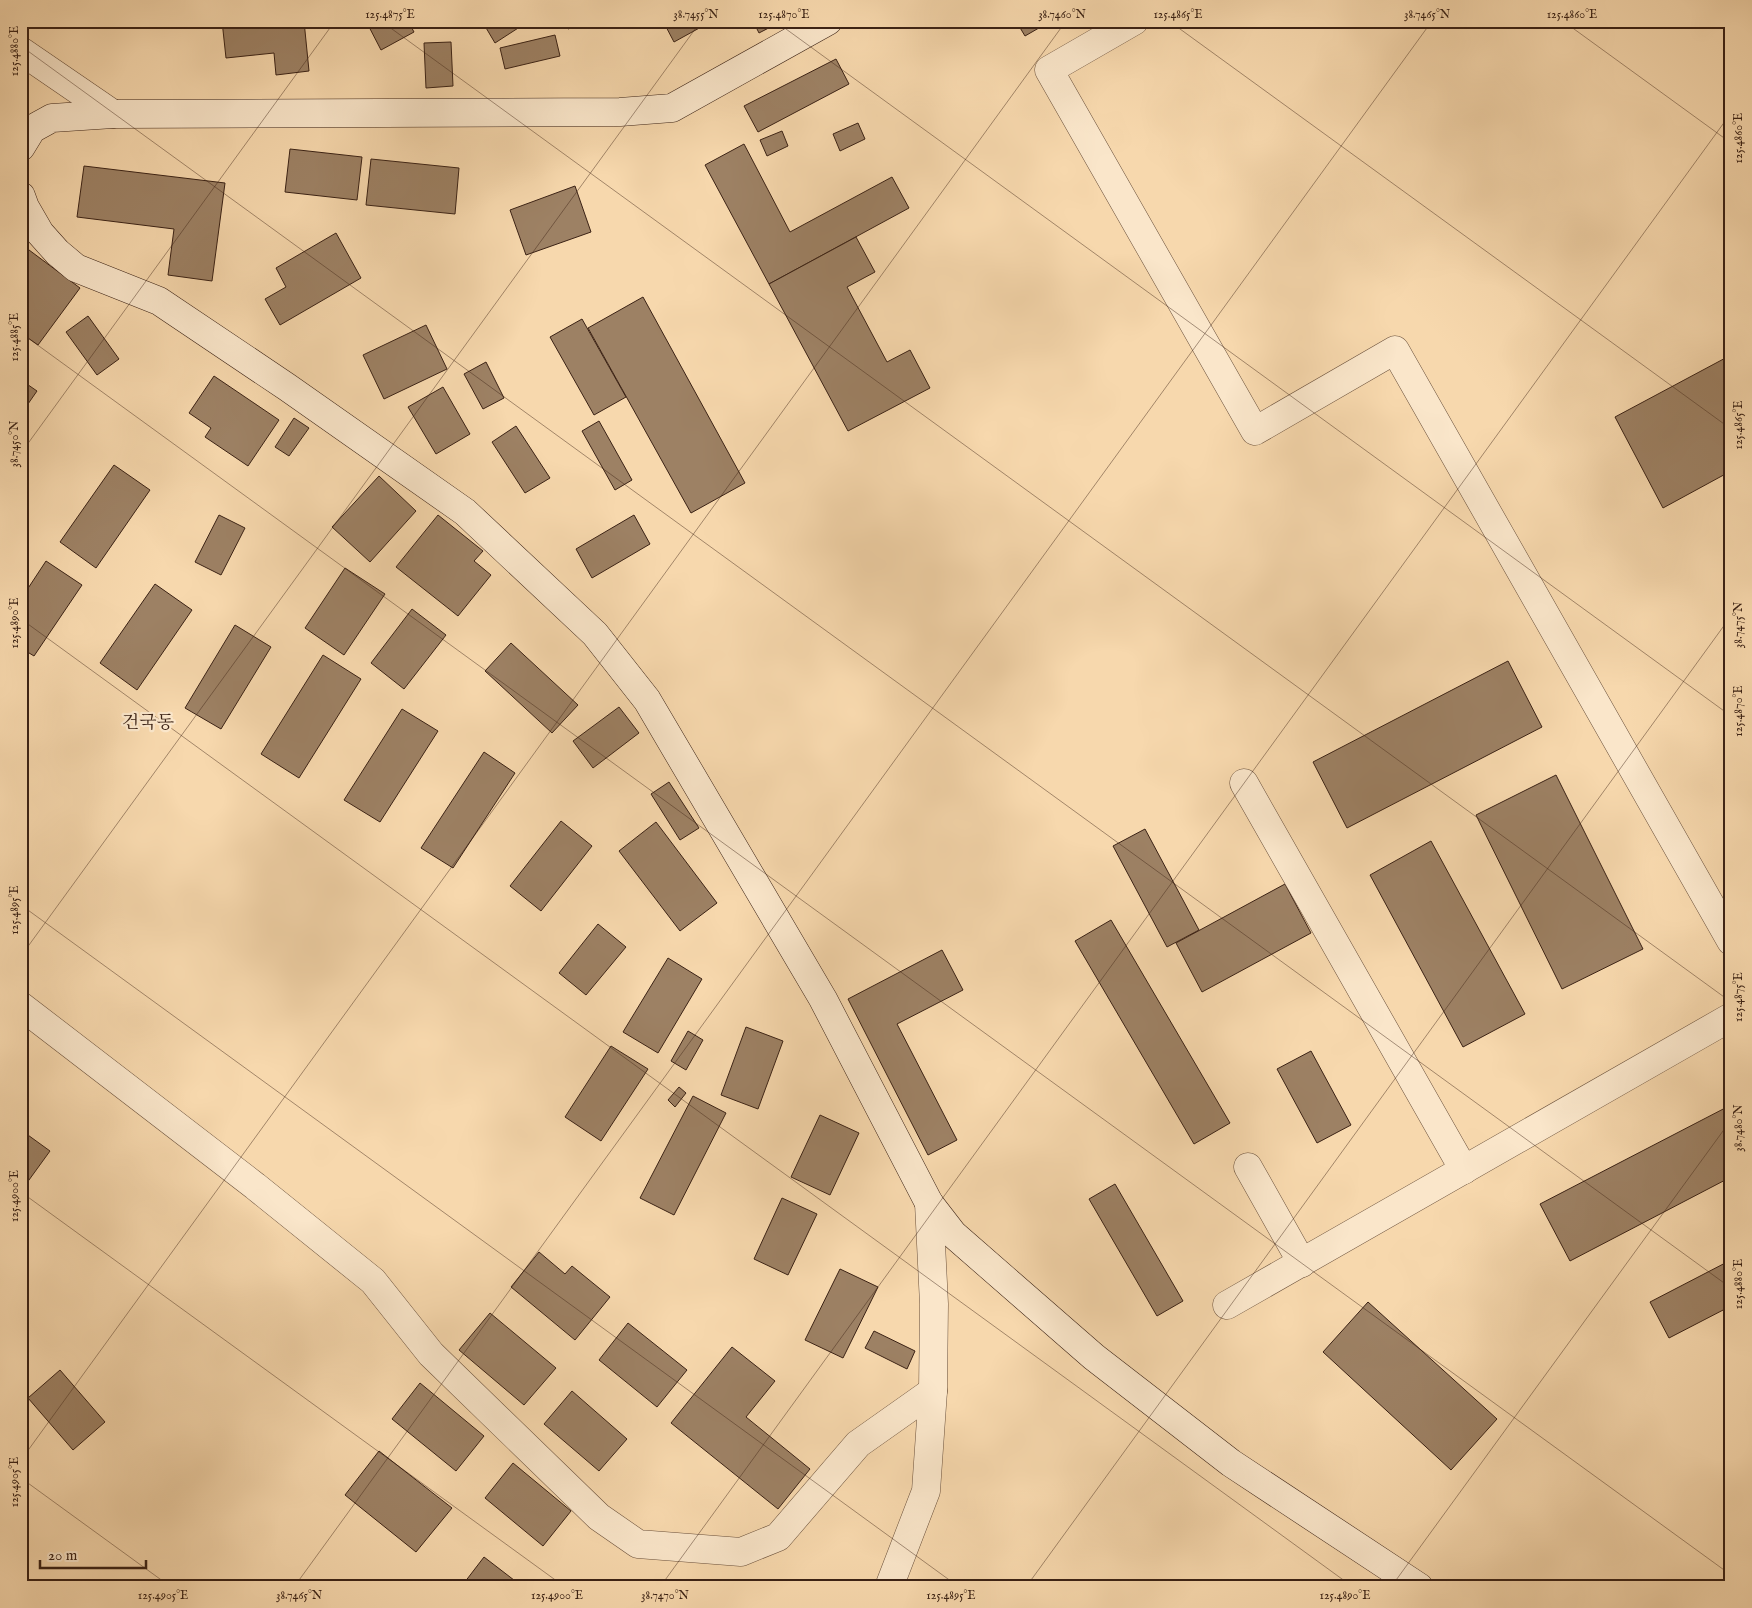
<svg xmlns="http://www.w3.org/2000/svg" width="1752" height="1608" font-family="'IM FELL English','Noto Serif KR',serif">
  <rect width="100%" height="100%" fill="#f7d8ad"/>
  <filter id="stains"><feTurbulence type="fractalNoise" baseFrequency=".004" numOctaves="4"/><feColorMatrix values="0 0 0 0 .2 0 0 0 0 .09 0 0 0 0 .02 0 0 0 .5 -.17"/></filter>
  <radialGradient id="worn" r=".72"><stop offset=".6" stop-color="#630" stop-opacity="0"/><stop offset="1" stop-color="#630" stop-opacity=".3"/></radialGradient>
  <g fill="#9d8164" stroke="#3b2215">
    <path d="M222,21h82l5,50 -33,4 -2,-22 -48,5z"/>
    <path d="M366,21h42l6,11 -33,18z"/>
    <path d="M482,21h47l-34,22z"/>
    <path d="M565,21h26l-23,8z"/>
    <path d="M663,21h49l-38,21z"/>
    <path d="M753,21h29l-23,12z"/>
    <path d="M1016,21h35l-26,15z"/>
    <path d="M555,35l5,21 -55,13 -5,-21z"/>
    <path d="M451,42l2,44 -27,2 -2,-45z"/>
    <path d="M836,59l13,25 -91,48 -14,-26z"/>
    <path d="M858,123l7,16 -25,12 -7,-17z"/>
    <path d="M782,131l6,15 -21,10 -7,-16z"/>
    <path d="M744,144l46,88 102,-55 17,31 -140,76 -64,-119z"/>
    <path d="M290,149l72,8 -5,43 -72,-8z"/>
    <path d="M371,159l88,9 -4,46 -89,-9z"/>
    <path d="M84,166l141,17 -13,98 -44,-6 6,-46 -97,-12z"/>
    <path d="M575,186l16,46 -65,23 -16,-45z"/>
    <path d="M336,233l25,45 -81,47 -15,-26 21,-12 -10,-19z"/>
    <path d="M856,237l19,35 -28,15 40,75 23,-12 20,38 -82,43 -79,-147z"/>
    <path d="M21,244l59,44 -42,57 -17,-12z"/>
    <path d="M643,297l102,186 -54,30 -103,-185z"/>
    <path d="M88,316l31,43 -22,16 -31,-43z"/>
    <path d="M582,319l44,78 -32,18 -44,-78z"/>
    <path d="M426,325l21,44 -63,30 -21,-44z"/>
    <path d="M1731,355v116l-68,37 -48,-91z"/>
    <path d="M486,362l18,36 -21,11 -19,-35z"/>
    <path d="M214,376l65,44 -31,46 -43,-29 6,-9 -22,-15z"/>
    <path d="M21,380l16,11 -16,23z"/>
    <path d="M443,387l27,47 -34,20 -28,-47z"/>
    <path d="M294,418l15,10 -20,28 -14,-9z"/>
    <path d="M599,421l33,59 -17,10 -33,-59z"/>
    <path d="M516,426l34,52 -25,15 -33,-51z"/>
    <path d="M114,465l36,25 -54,78 -36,-26z"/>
    <path d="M379,476l37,35 -46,51 -38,-35z"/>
    <path d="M219,515l26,13 -24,47 -26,-13z"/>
    <path d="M438,515l45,36 -9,10 17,14 -33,41 -62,-49z"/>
    <path d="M634,515l16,29 -58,34 -16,-29z"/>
    <path d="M46,561l36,24 -48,71 -13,-8v-49z"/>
    <path d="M345,568l40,26 -41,61 -39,-27z"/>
    <path d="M155,584l37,26 -55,80 -37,-27z"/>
    <path d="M412,609l34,26 -42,54 -33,-26z"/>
    <path d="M235,625l36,22 -50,82 -36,-21z"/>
    <path d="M511,643l67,62 -26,28 -67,-62z"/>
    <path d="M323,655l38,24 -62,99 -38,-24z"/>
    <path d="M1508,661l34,66 -195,101 -34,-66z"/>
    <path d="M619,707l20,26 -46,35 -20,-27z"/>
    <path d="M402,709l36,22 -58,91 -36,-22z"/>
    <path d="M484,752l31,21 -62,95 -32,-20z"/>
    <path d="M1556,775l87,174 -81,40 -86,-174z"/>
    <path d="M669,782l30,46 -19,12 -29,-46z"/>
    <path d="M561,821l31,25 -51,65 -31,-25z"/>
    <path d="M656,822l61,81 -37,28 -61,-80z"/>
    <path d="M1145,829l54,101 -32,17 -54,-101z"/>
    <path d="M1431,841l94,173 -62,33 -93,-172z"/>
    <path d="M1285,884l26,49 -109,59 -26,-49z"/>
    <path d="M1111,920l119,203 -36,21 -119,-203z"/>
    <path d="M598,924l28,23 -40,48 -27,-22z"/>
    <path d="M942,950l21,40 -66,34 60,116 -29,15 -80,-156z"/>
    <path d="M668,958l34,21 -44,74 -35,-21z"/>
    <path d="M746,1027l37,14 -25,68 -37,-14z"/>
    <path d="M688,1031l15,9 -17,30 -15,-9z"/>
    <path d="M611,1046l37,23 -47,72 -36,-24z"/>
    <path d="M1311,1051l40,74 -34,18 -40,-74z"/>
    <path d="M679,1087l7,6 -11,14 -7,-7z"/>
    <path d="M693,1096l33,17 -52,102 -34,-17z"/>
    <path d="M1729,1106l2,2v69l-161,84 -30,-57z"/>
    <path d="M820,1115l39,18 -29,62 -39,-18z"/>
    <path d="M21,1130l29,21 -29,40z"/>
    <path d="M1115,1184l68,117 -26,15 -68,-117z"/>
    <path d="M782,1198l35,16 -29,61 -34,-16z"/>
    <path d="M539,1252l26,22 7,-8 38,31 -35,43 -64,-53z"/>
    <path d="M1731,1260v56l-4,-8 -58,30 -19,-36z"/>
    <path d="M840,1269l38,18 -35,71 -38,-18z"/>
    <path d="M1368,1302l129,117 -46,51 -128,-118z"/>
    <path d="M490,1313l66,55 -32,37 -65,-55z"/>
    <path d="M628,1323l59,47 -30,37 -58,-47z"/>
    <path d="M874,1331l41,20 -8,18 -42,-21z"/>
    <path d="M732,1347l43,34 -29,36 64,52 -32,40 -107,-86z"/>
    <path d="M60,1370l45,52 -32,28 -45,-52z"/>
    <path d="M420,1383l64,53 -28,35 -64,-52z"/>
    <path d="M572,1391l55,48 -28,32 -55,-47z"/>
    <path d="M379,1451l73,57 -36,44 -71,-57z"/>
    <path d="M513,1463l58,48 -28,35 -58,-48z"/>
    <path d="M484,1557l39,30h-62z"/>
  </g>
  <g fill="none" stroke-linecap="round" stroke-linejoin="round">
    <g stroke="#6a503b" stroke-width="29">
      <g id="street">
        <path d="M1134,21l-85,49 206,361 140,-81 336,591"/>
        <path d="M21,51l92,63"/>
        <path d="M1244,783l220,387"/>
        <path d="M21,1006l234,180 118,95 58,73 168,163 39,27 103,8 37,-15 80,-93 75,-53"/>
        <path d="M1248,1167l54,96"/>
        <path d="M1227,1305l504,-288"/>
        <path d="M889,1587l37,-96 7,-100 1,-87 -5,-101"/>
      </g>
    </g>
    <g stroke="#3b2215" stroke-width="29">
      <g id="secondary">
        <path d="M21,147l11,-18 20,-11 61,-4 507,-2 52,-4 156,-87"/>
        <path d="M21,196l4,11 15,26 17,19 19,16 83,33 128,86 178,125 130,122 52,66 176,299 106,204 24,31 141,123 137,106 188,124"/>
      </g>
    </g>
    <use href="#street" stroke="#fae6ca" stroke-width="28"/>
    <use href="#secondary" stroke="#fae6ca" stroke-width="28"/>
  </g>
  <path fill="none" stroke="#3b2215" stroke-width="1" stroke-opacity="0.45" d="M381,21l1350,981M775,21l956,695M1169,21l562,408M1563,21l168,122M21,46l1710,1242M21,333l1710,1242M21,453l314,-432M21,619l1332,968M21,905l938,682M21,956l680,-935M21,1192l544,395M21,1460l1045,-1439M21,1478l150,109M294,1587l1138,-1566M660,1587l1071,-1474M1026,1587l705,-971M1391,1587l340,-467"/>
  <g text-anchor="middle" stroke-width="4.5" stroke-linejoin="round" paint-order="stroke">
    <g font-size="18" fill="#3b2215" stroke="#fae6ca">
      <text x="148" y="728">건국동</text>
    </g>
  </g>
  <rect width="1752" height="1608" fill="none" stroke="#f7d8ad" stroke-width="55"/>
  <path d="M40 1560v8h106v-8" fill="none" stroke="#3b2215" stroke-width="2.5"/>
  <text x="48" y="1560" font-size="15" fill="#3b2215" stroke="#fae6ca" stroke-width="4" paint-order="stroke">20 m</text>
  <rect x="28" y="28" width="1696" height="1552" fill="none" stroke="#3b2215" stroke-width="2"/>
  <g font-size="12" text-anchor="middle" fill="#3b2215">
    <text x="390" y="18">125.4875°E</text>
    <text x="696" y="18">38.7455°N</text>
    <text x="784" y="18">125.4870°E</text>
    <text x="1062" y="18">38.7460°N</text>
    <text x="1178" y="18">125.4865°E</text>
    <text x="1427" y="18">38.7465°N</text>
    <text x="1572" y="18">125.4860°E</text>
    <text transform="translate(14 51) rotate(-90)" y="4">125.4880°E</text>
    <text transform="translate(1738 138) rotate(-90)" y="4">125.4860°E</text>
    <text transform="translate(14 337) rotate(-90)" y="4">125.4885°E</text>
    <text transform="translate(1738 425) rotate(-90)" y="4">125.4865°E</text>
    <text transform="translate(14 444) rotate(-90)" y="4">38.7450°N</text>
    <text transform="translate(14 623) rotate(-90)" y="4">125.4890°E</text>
    <text transform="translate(1738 625) rotate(-90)" y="4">38.7475°N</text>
    <text transform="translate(1738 711) rotate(-90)" y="4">125.4870°E</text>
    <text transform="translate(14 910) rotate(-90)" y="4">125.4895°E</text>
    <text transform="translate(1738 997) rotate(-90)" y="4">125.4875°E</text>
    <text transform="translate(1738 1128) rotate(-90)" y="4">38.7480°N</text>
    <text transform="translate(14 1196) rotate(-90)" y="4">125.4900°E</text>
    <text transform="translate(1738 1284) rotate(-90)" y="4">125.4880°E</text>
    <text transform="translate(14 1482) rotate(-90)" y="4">125.4905°E</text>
    <text x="163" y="1599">125.4905°E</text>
    <text x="299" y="1599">38.7465°N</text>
    <text x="557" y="1599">125.4900°E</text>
    <text x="665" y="1599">38.7470°N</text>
    <text x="951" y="1599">125.4895°E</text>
    <text x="1345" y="1599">125.4890°E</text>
  </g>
  <rect width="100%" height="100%" filter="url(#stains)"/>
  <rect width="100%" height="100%" fill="url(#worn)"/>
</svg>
